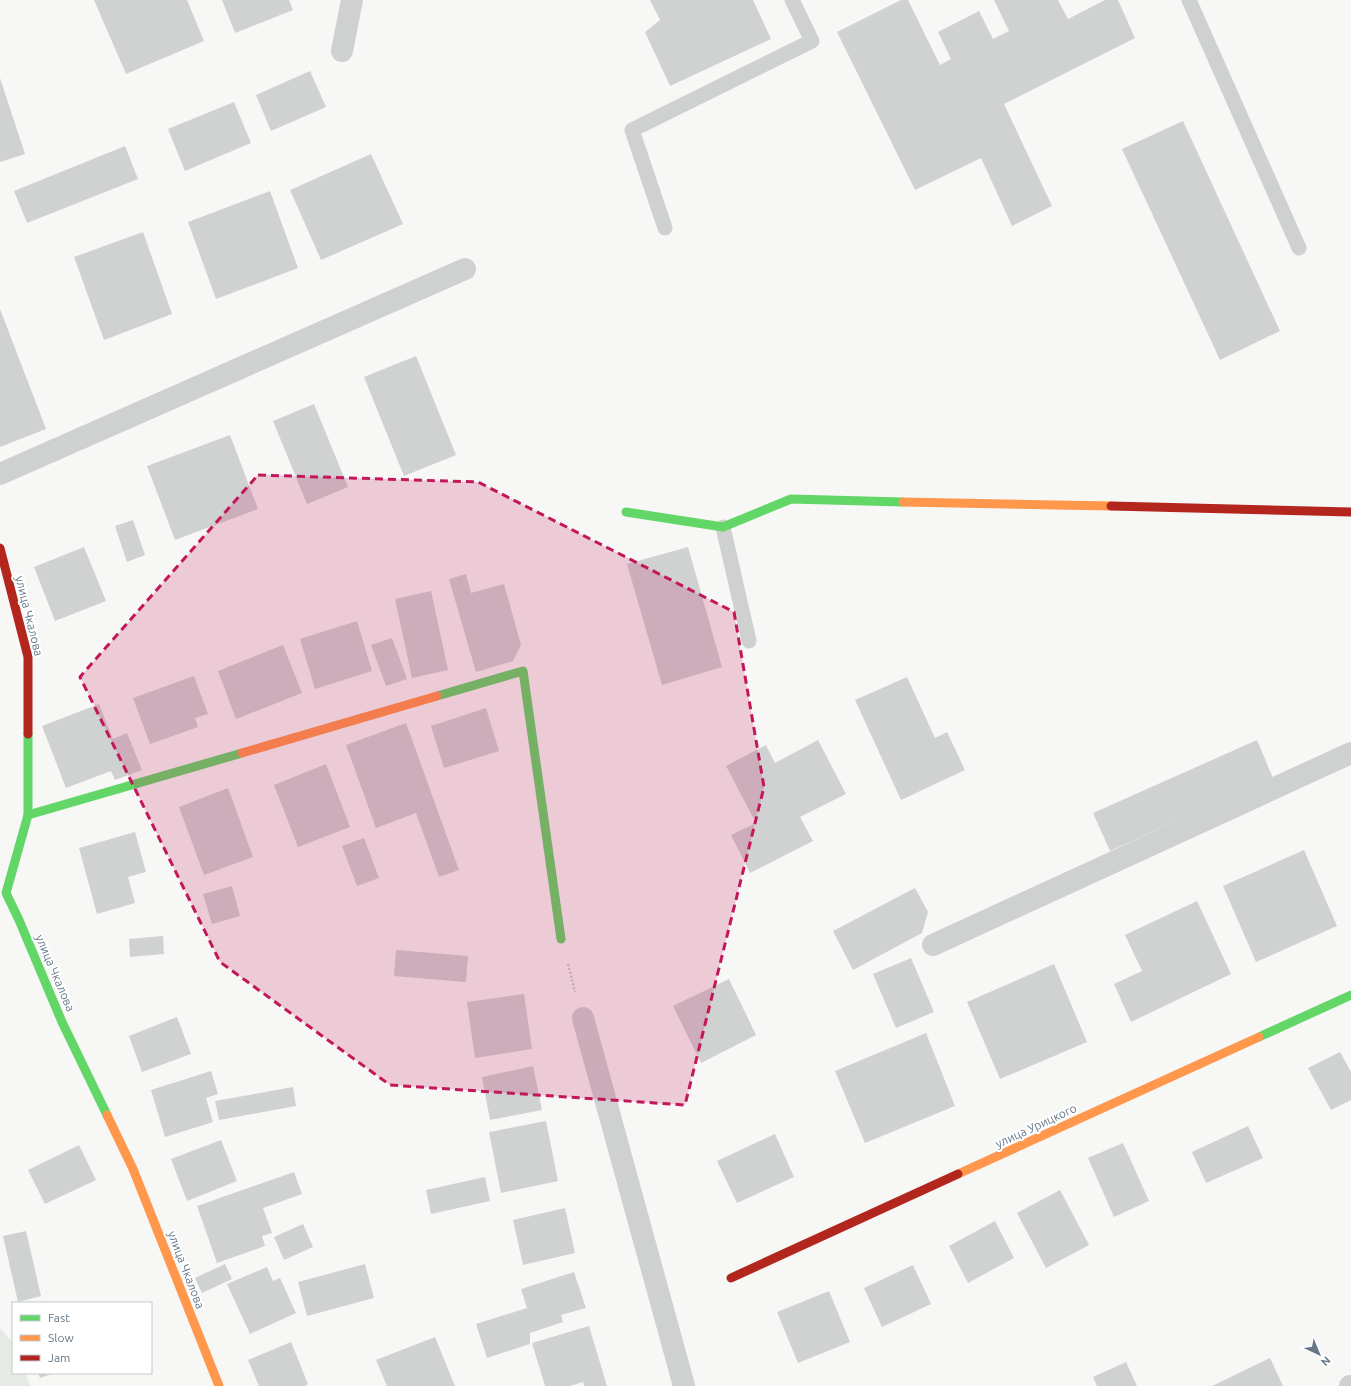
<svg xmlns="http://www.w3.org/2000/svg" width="1351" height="1386" font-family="Ubuntu,sans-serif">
  <rect width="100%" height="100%" fill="#f7f7f6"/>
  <path fill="#e6eae4" d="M0,1328l13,15v30h12l6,13h-31z"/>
  <g fill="#d0d2d2">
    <path d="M94,0h93l17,41 -78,33z"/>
    <path d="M222,0h67l4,10 -58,23z"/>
    <path d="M650,0h103l18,39 -101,47 -25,-54 15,-12z"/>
    <path d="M901,0h7l32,65 11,-6 -13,-27 41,-21 14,28 16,-8 -15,-31h64l10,19 37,-19h13l17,38 -131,66 48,102 -40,20 -31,-68 -66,32 -78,-158z"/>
    <path d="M310,71l16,36 -55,24 -15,-36z"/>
    <path d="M0,78l25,76 -25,8z"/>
    <path d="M234,102l17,41 -66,28 -17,-42z"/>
    <path d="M1183,121l97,210 -60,29 -98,-211z"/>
    <path d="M125,146l13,33 -111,44 -13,-32z"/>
    <path d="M371,154l32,70 -82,36 -31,-70z"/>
    <path d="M270,191l28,77 -82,31 -28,-77z"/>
    <path d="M143,232l29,82 -68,26 -30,-83z"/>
    <path d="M0,309l46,120 -46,18z"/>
    <path d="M416,356l40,99 -52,21 -40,-99z"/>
    <path d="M314,404l34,83 -41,17 -34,-83z"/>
    <path d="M230,435l28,74 -83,31 -28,-74z"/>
    <path d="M133,520l12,35 -18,7 -12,-36z"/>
    <path d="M84,547l22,54 -51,20 -21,-54z"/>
    <path d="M688,547l34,120 -60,18 -35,-121z"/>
    <path d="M466,574l5,19 33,-9 17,61 -8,16 -37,11 -27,-93z"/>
    <path d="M431,591l17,79 -36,8 -17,-79z"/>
    <path d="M357,621l15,50 -57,18 -15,-50z"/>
    <path d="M392,638l15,41 -21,7 -15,-41z"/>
    <path d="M283,645l19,48 -66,26 -18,-48z"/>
    <path d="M194,676l14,38 -13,4 3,9 -48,17 -17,-46z"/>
    <path d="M907,677l28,61 12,-6 18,38 -64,30 -46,-100z"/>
    <path d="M99,704l14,35 14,-6 15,37 -27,10 -4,-9 -45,17 -24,-62z"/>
    <path d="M486,708l13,43 -55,17 -13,-42z"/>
    <path d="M406,723l53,147 -20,7 -23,-64 -40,15 -30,-83z"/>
    <path d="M818,740l28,54 -46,23 13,24 -63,32 -19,-38 25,-12 -30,-57 40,-21 9,18z"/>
    <path d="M1257,740l16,38 -163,73 -17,-38z"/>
    <path d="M326,764l24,63 -52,20 -24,-62z"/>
    <path d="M228,788l25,69 -49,18 -25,-68z"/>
    <path d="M135,832l11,40 -18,5 7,26 -38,11 -18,-66z"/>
    <path d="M364,838l15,40 -22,8 -15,-40z"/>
    <path d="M1304,850l33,76 -81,36 -33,-76z"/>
    <path d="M232,886l8,30 -28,8 -9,-30z"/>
    <path d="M915,888l13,24 -6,21 -69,37 -20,-39z"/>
    <path d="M1197,901l34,73 -100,48 -17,-38 28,-13 -17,-36z"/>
    <path d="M163,936l1,18 -34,3 -1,-18z"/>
    <path d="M396,950l72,6 -2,26 -72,-6z"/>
    <path d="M911,958l23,54 -38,16 -23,-54z"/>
    <path d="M1054,964l33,78 -87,37 -33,-77z"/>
    <path d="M729,979l27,56 -55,28 -28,-57z"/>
    <path d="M524,994l8,55 -57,9 -8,-56z"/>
    <path d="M177,1017l14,37 -49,18 -13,-36z"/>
    <path d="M926,1033l29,73 -90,37 -30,-72z"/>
    <path d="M1340,1052l11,20v28l-20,10 -23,-42z"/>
    <path d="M533,1066l9,44 -52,10 -8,-43z"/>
    <path d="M211,1071l7,23 -12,4 7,24 -48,15 -14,-47z"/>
    <path d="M293,1087l3,19 -77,14 -4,-19z"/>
    <path d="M546,1121l12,60 -57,12 -12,-61z"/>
    <path d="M1248,1126l15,32 -57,25 -14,-31z"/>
    <path d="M775,1134l19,43 -57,26 -20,-42z"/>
    <path d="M221,1140l16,41 -50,20 -16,-42z"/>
    <path d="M1123,1143l26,58 -35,16 -26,-59z"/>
    <path d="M79,1145l17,35 -51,24 -17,-34z"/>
    <path d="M294,1172l8,22 -39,14 9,25 -10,3 3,10 -48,17 -20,-57z"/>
    <path d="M485,1177l5,24 -59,13 -5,-24z"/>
    <path d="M1060,1190l29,55 -43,23 -29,-55z"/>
    <path d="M565,1208l10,45 -52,12 -10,-45z"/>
    <path d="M995,1221l19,37 -46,25 -19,-37z"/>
    <path d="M303,1224l10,23 -29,13 -10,-23z"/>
    <path d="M26,1231l15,65 -23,6 -15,-66z"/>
    <path d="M225,1264l7,15 -30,14 -7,-15z"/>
    <path d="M365,1264l9,34 -67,18 -9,-34z"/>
    <path d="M913,1265l18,39 -49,23 -18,-39z"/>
    <path d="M267,1267l6,14 7,-3 16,35 -46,21 -23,-50z"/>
    <path d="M574,1272l12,36 -25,7 2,7 -33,11v11l-43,14 -11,-34 51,-16 -6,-19z"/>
    <path d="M829,1291l21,51 -52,21 -21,-51z"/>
    <path d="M589,1326l18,60h-23l-1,-4 -13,4h-25l-13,-43z"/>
    <path d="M435,1337l20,49h-68l-11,-26z"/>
    <path d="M291,1342l17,42 -3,2h-46l-11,-26z"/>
    <path d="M1270,1358l13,28h-71z"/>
    <path d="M1126,1362l11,24h-40l-4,-9z"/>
    <path d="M38,1373h16l-14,5z"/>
  </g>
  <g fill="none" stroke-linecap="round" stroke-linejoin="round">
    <path stroke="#cccdce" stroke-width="2.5" stroke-dasharray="2 2" stroke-linecap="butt" d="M568,964l7,28"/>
    <g stroke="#cfd1d1" stroke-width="15">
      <path d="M1189,0l110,248"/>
      <path d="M665,228l-33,-98 180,-89 -20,-41"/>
      <path d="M723,527l26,114"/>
    </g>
    <g stroke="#cfd1d1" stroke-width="22">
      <path d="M342,51l10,-51"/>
      <path d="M0,474l465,-205"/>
      <path d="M933,945l418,-192"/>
      <path d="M583,1018l101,368"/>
      <path d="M1350,1386h1"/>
    </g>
    <g stroke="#63d668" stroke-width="9">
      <path d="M626,512l97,15 68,-28 112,3"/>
      <path d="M437,696l86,-25 38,268"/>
      <path d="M28,734v81l-22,78 13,27 43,102 45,93"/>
      <path d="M28,815l214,-62"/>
      <path d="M1259,1037l92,-42"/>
    </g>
    <g stroke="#ff974d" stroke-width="9">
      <path d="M903,502l208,4"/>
      <path d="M242,753l195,-57"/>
      <path d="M107,1115l26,54 86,217"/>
      <path d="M958,1174l301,-137"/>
    </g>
    <g stroke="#b3261e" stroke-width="9">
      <path d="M1111,506l240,6"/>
      <path d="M0,548l28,109v77"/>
      <path d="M731,1278l227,-104"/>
    </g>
  </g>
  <path fill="#c2185b" fill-opacity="0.2" stroke="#c2185b" stroke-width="3" stroke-dasharray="8 5" stroke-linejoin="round" d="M258,475l220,7 256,130 30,175 -79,318 -295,-20 -170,-123 -140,-285z"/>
  <g text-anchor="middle" stroke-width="4" stroke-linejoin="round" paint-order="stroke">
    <g font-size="12" fill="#657888" stroke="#fff">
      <text transform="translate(29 616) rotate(76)" y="4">улица Чкалова</text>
      <text transform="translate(55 973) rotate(67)" y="4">улица Чкалова</text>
      <text transform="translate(1036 1126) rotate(-25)" y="4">улица Урицкого</text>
      <text transform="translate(186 1270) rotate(69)" y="4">улица Чкалова</text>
    </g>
  </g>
  <rect x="12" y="1302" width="140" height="72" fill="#ffffff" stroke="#c1c9cf"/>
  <rect x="20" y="1315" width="20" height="6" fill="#63d668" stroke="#c1c9cf"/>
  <text x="48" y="1322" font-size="12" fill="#657888">Fast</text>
  <rect x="20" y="1335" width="20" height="6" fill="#ff974d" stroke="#c1c9cf"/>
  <text x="48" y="1342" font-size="12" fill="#657888">Slow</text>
  <rect x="20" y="1355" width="20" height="6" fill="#b3261e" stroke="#c1c9cf"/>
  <text x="48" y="1362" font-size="12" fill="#657888">Jam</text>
  <g transform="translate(1319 1354) rotate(136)" stroke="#ffffff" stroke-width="3" paint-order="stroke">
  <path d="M0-3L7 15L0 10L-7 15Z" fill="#657888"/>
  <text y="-6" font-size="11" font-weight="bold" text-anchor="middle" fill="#657888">N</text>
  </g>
</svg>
